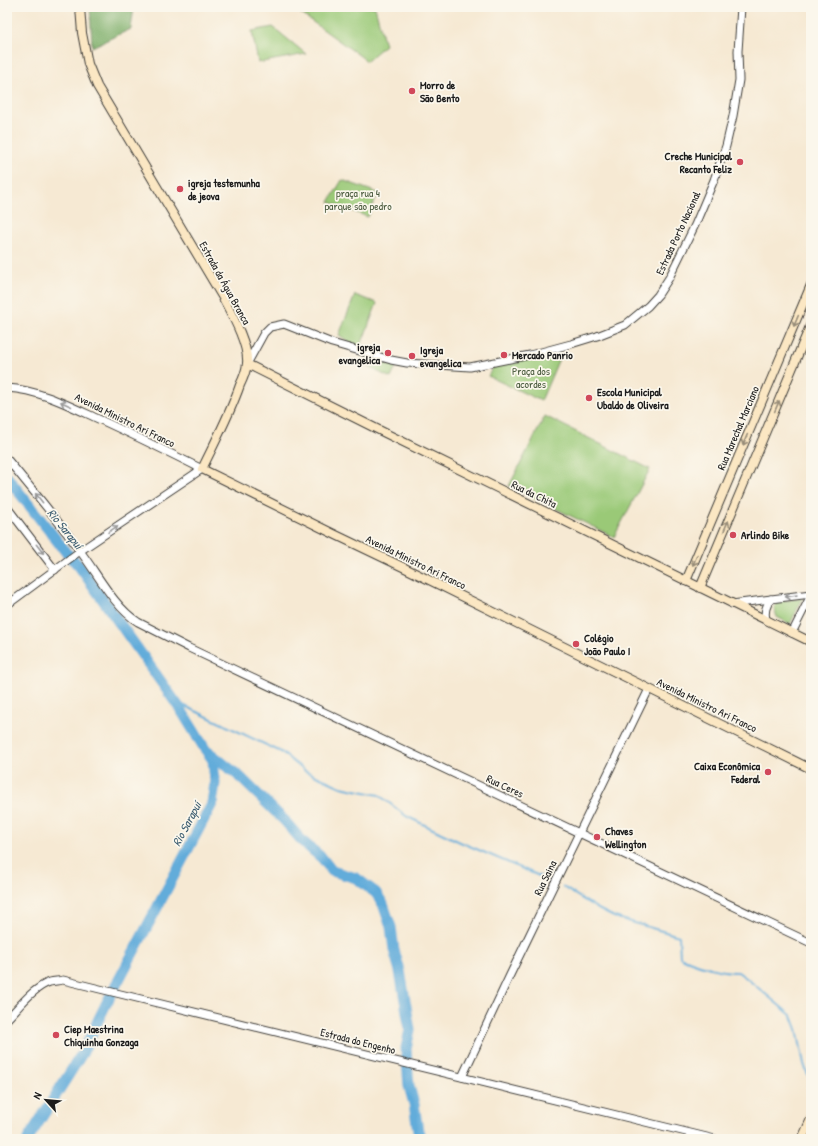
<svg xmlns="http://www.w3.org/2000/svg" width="818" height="1146" font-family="'Patrick Hand',sans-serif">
  <rect width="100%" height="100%" fill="#fbf7ec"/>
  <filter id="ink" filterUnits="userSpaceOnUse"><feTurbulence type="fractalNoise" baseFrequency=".025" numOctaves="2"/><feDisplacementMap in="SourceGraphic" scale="8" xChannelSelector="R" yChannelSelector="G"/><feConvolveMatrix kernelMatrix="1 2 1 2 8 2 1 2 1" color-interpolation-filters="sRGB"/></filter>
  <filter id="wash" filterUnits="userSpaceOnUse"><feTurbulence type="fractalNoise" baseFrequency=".012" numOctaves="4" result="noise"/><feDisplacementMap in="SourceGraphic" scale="16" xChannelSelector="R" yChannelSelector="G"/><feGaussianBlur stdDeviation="0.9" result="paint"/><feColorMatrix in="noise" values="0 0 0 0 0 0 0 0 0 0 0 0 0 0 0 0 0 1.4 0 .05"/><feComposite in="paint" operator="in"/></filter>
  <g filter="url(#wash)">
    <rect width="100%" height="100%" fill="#f6e9d3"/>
    <g fill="#9ac977" stroke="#5b724a">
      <path d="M297,7h78l10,38 -18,16 -71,-51z"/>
      <path d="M273,27l33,27 -48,9 -6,-32z"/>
      <path d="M342,180l36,13 -10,24 -39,-15z"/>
      <path d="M355,295l22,8 -17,45 -4,-1 -17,-12z"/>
      <path d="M561,354l-20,47 -53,-25 6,-11z"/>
      <path d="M367,359l30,6 -6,13 -27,-13z"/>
      <path d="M545,416l105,53 -36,68 -105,-51z"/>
      <path d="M803,598l-13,26 -13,-7 -3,-9 3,-6z"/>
    </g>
    <path fill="#7bad68" stroke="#4c6442" d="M90,7h44l-3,22 -39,18z"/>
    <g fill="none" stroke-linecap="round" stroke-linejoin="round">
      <g stroke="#62acda" stroke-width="2">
        <path d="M169,693l14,12 98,47 24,19 36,16 38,8 27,21 54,26 91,39"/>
        <path d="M563,887l35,22 16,8 65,19 1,21c13,7 44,16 58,15l7,5 47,39 5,13 7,35 7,20"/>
      </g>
      <g stroke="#62acda" stroke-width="11">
        <path d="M7,477l59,75 13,14 102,144 24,39 8,11 2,23 -3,21 -107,202 -22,46 -55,87"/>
        <path d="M210,753l29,23 45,44 19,22 19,16 10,13 24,7 20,15 7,11 8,23 3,23 6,21 10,59 -4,18 3,38 5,18 4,27 3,8"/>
      </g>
    </g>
  </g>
  <g filter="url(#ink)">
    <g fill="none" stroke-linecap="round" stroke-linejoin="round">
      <g stroke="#3d3b37" stroke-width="9">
        <g id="tertiary">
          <path d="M247,364l17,-31 6,-6 14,-3 48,19 59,17 16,3 63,4 60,-12 41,-11 26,-8 28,-11 23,-19 10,-11 11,-17 26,-53 19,-45 12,-34 7,-30 6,-36 -1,-29 3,-44"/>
          <path d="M7,388c31,2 59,16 87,29 36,16 72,34 108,52l-122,82 -73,54"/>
          <path d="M7,459c25,30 50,60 73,92 17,22 34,56 58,71l51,26 622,295"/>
          <path d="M7,507l48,63"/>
          <path d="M732,604l79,-10"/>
          <path d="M766,620c-2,-9 0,-14 5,-21"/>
          <path d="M792,633l19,-38"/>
          <path d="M7,1019c12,-12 27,-32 43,-37 4,-1 9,-1 13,-2l652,159"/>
          <path d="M462,1077l48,-102 139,-286"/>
        </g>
      </g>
      <g stroke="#3d3b37" stroke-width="10">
        <g id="secondary">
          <path d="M80,7l2,26 6,31 9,22 126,212c9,17 26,47 24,66 -1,7 -4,15 -7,21 -10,29 -25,57 -38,84l134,66 73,35 402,199"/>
          <path d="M247,364l138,69 426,209"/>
          <path d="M686,581l125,-296"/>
          <path d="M700,588l111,-264"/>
          <path d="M802,1139l9,-20"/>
        </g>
      </g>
      <use href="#tertiary" stroke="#fff" stroke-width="7"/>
      <use href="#secondary" stroke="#fbe7c3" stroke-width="8"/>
    </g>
    <defs><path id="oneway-shaft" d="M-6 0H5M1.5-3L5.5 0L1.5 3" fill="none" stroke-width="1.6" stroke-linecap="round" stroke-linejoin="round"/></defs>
    <g stroke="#978c78">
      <use href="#oneway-shaft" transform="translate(796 321) rotate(113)"/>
      <use href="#oneway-shaft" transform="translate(777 406) rotate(-67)"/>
      <use href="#oneway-shaft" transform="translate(745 440) rotate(113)"/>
      <use href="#oneway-shaft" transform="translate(726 526) rotate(-67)"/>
      <use href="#oneway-shaft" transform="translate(695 560) rotate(113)"/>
    </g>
    <g stroke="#999">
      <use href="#oneway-shaft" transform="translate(66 404) rotate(-156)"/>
      <use href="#oneway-shaft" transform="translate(39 498) rotate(-128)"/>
      <use href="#oneway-shaft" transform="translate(113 529) rotate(-34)"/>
      <use href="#oneway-shaft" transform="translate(40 549) rotate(52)"/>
      <use href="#oneway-shaft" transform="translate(791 596) rotate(172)"/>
    </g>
  </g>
  <g fill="#d1495b" stroke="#fbf7ec" stroke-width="1.5">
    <circle cx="412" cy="91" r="4"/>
    <circle cx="740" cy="162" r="4"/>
    <circle cx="180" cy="189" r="4"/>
    <circle cx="388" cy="353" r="4"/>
    <circle cx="504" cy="355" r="4"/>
    <circle cx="412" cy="356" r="4"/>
    <circle cx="589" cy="398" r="4"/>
    <circle cx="733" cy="535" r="4"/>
    <circle cx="576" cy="644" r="4"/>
    <circle cx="768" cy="772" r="4"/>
    <circle cx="597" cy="837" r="4"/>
    <circle cx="56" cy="1035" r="4"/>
  </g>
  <g text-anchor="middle" stroke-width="3.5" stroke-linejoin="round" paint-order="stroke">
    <g font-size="11" font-weight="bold" fill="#1c1c1c" stroke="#fbf7ec" text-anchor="start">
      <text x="420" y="89">Morro de<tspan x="420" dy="13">São Bento</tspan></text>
      <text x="732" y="160" text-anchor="end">Creche Municipal<tspan x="732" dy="13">Recanto Feliz</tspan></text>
      <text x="188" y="187">igreja testemunha<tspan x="188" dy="13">de jeova</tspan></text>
      <text x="380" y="351" text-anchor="end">igreja<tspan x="380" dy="13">evangelica</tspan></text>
      <text x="420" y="354">Igreja<tspan x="420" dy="13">evangelica</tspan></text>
      <text x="512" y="359">Mercado Panrio</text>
      <text x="597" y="396">Escola Municipal<tspan x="597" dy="13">Ubaldo de Oliveira</tspan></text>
      <text x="741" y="539">Arlindo Bike</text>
      <text x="584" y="642">Colégio<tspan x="584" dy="13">João Paulo I</tspan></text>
      <text x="760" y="770" text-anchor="end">Caixa Econômica<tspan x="760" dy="13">Federal</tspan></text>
      <text x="605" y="835">Chaves<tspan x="605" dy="13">Wellington</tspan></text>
      <text x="64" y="1033">Ciep Maestrina<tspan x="64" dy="13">Chiquinha Gonzaga</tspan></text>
    </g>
    <g font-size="11" fill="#48593c" stroke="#fbf7ec">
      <text x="358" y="197">praça rua 4<tspan x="358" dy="13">parque são pedro</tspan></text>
      <text x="531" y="375">Praça dos<tspan x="531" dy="13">acordes</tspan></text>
    </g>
    <g font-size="11" fill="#1c1c1c" stroke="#fbf7ec">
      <text transform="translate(678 233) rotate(-65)" y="4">Estrada Porto Nacional</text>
      <text transform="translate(225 283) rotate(61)" y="4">Estrada da Água Branca</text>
      <text transform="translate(125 420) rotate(26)" y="4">Avenida Ministro Ari Franco</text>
      <text transform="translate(738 428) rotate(-67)" y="4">Rua Marechal Marciano</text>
      <text transform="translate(534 494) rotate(26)" y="4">Rua da Chita</text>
      <text transform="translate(416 562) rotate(26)" y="4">Avenida Ministro Ari Franco</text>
      <text transform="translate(707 705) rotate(26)" y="4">Avenida Ministro Ari Franco</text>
      <text transform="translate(505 786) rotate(25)" y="4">Rua Ceres</text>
      <text transform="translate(545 878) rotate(-64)" y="4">Rua Saina</text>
      <text transform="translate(358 1041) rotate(14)" y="4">Estrada do Engenho</text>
    </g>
    <g font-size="12" font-style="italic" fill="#3c5d71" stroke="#fbf7ec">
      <text transform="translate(65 529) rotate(51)" y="4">Rio Sarapuí</text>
      <text transform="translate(187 824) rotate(-62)" y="4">Rio Sarapuí</text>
    </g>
  </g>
  <rect width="818" height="1146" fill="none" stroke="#fbf7ec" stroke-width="24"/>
  <g transform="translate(46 1100) rotate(297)" stroke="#fbf7ec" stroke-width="3" paint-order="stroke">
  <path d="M0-3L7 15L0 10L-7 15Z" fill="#1c1c1c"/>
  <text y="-6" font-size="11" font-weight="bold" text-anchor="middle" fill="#1c1c1c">N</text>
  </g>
</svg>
